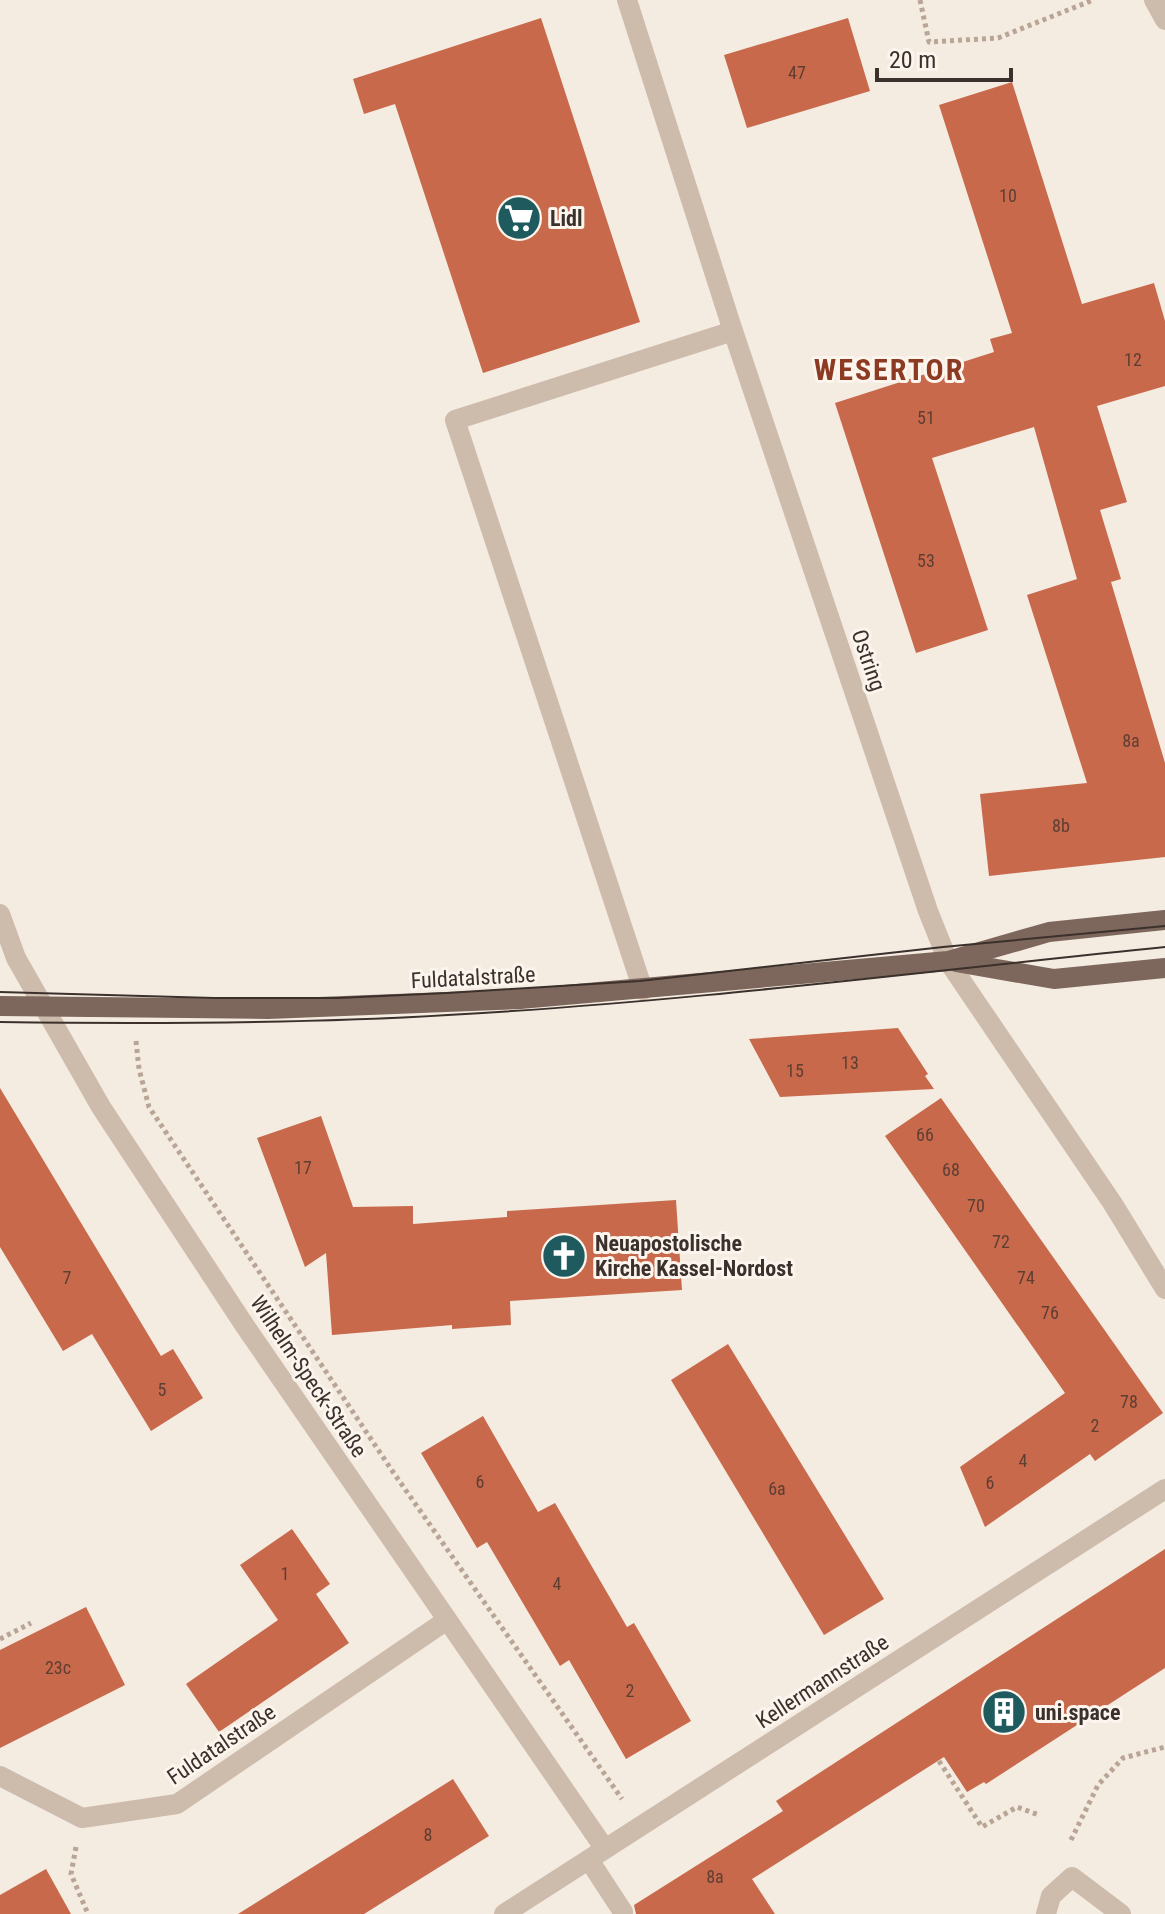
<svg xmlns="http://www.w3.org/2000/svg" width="1165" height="1914" font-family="'Roboto Condensed',sans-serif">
  <rect width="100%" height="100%" fill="#f4ebe1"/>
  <g fill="#c8694b">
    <path d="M541,18l99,304 -157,51 -88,-269 -31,10 -11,-35z"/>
    <path d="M848,18l22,73 -123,37 -23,-73z"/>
    <path d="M1012,82l70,222 72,-21 11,38v65l-68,20 30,96 -27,8 21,69 -10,3 54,181v94l-176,19 -9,-82 107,-11 -60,-188 50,-16 -43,-152 -102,31 56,172 -72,23 -81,-250 159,-51 -4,-13 22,-6 -73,-228z"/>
    <path d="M898,1028l30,46 -3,2 9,13 -154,8 -31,-58z"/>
    <path d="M0,1088l161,268 12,-7 30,49 -52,33 -59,-97 -29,17 -63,-104z"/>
    <path d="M941,1098l222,315 -68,48 -5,-7 -105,73 -25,-60 105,-74 -180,-257z"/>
    <path d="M321,1116l32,91 60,-1v18l94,-7v-6l169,-11 6,90 -172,11 1,24 -59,4v-4l-120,10 -6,-82 -21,14 -48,-129z"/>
    <path d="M728,1344l156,255 -60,36 -153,-255z"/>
    <path d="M483,1416l55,96 17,-9 72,124 7,-4 57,98 -65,38 -57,-99 -9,6 -73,-124 -10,6 -56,-95z"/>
    <path d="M292,1529l38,55 -14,10 33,49 -130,89 -33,-48 92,-64 -38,-55z"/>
    <path d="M1165,1549v119l-179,116 -2,-2 -17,10 -23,-35 -192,122 23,35h-139l-2,-9 149,-94 -7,-10z"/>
    <path d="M86,1607l39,78 -125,63v-98z"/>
    <path d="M453,1779l36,57 -125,78h-126z"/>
    <path d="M46,1869l25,45h-71v-19z"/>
  </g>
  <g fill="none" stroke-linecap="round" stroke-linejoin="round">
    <g stroke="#b9a596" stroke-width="5" stroke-dasharray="4 4" stroke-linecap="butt">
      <path d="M920,0l9,42 69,-4 95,-38"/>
      <path d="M136,1041l3,28 10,38 244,365 229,327"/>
      <path d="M0,1639l31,-16"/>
      <path d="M939,1761l43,66 35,-20 22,8"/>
      <path d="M1071,1840l27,-55 25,-27 42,-11"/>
      <path d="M76,1847l-5,27 17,40"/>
    </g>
    <g stroke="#cdbbac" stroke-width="20">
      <path d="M627,0l106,331 195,580 20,50 165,243 52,85"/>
      <path d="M1154,0l11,20"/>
      <path d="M0,914l16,44 85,149 144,219 360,523"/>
      <path d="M643,990l-188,-570 278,-89"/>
      <path d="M0,1776l82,42 95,-14 270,-184"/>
      <path d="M589,1860l34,52"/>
      <path d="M504,1914l661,-425"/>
      <path d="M1046,1914l5,-18 21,-19 49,37"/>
    </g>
    <g stroke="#7d675c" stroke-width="20">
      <path d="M956,962l98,17 111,-11"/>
      <path d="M0,1006l268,3 252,-10 428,-38 101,-29 116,-12"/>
    </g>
    <g stroke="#3b302b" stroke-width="2">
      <path d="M0,992l214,6h124l109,-5 193,-12 303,-34 222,-21"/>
      <path d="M0,1022c149,2 299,2 448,-7 239,-13 478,-44 717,-68"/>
    </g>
  </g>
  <defs>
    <g id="supermarket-disc" transform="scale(2.3)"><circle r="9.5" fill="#1f5a5e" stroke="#fbf5ee"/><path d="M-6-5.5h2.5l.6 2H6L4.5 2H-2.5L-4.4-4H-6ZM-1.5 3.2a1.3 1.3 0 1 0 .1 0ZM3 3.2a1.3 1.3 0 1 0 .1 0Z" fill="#fff"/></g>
    <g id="church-disc" transform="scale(2.3)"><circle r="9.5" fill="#1f5a5e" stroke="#fbf5ee"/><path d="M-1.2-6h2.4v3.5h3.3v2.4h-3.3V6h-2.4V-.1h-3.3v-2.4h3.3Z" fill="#fff"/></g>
    <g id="building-disc" transform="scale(2.3)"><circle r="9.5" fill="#1f5a5e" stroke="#fbf5ee"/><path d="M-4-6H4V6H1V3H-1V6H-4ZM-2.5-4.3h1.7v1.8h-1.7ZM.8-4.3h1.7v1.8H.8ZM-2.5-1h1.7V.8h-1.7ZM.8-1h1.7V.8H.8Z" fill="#fff"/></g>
  </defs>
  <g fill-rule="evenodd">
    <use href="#supermarket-disc" x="519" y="218"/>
    <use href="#church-disc" x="564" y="1256"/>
    <use href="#building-disc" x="1004" y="1712"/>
  </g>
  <g text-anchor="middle" stroke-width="6" stroke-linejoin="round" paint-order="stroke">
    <g font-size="18" fill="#5e3e33">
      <text x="797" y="79">47</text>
      <text x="1008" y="202">10</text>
      <text x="1133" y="366">12</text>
      <text x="926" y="424">51</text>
      <text x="926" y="567">53</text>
      <text x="1131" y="747">8a</text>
      <text x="1061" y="832">8b</text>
      <text x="850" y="1069">13</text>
      <text x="795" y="1077">15</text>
      <text x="925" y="1141">66</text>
      <text x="303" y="1174">17</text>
      <text x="951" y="1176">68</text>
      <text x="976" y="1212">70</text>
      <text x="1001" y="1248">72</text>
      <text x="67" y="1284">7</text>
      <text x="1026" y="1284">74</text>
      <text x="1050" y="1319">76</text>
      <text x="162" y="1396">5</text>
      <text x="1129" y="1408">78</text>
      <text x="1095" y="1432">2</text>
      <text x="1023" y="1467">4</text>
      <text x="480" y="1488">6</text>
      <text x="990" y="1489">6</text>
      <text x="777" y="1495">6a</text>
      <text x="285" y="1580">1</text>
      <text x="557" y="1590">4</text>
      <text x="58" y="1674">23c</text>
      <text x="630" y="1697">2</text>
      <text x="428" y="1841">8</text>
      <text x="715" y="1883">8a</text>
    </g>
    <g font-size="22" font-weight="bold" fill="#3b302b" stroke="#fbf5ee" text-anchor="start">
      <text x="550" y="226">Lidl</text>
      <text x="595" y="1251">Neuapostolische<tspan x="595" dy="25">Kirche Kassel-Nordost</tspan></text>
      <text x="1035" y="1720">uni.space</text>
    </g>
    <g font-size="22" fill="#3b302b" stroke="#fbf5ee">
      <text transform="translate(869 660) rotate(71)" y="8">Ostring</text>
      <text transform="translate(473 977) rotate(-3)" y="8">Fuldatalstraße</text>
      <text transform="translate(309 1376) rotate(56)" y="8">Wilhelm-Speck-Straße</text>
      <text transform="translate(822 1681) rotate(-33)" y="8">Kellermannstraße</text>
      <text transform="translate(221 1744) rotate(-34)" y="8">Fuldatalstraße</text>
    </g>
    <g font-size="30" font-weight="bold" letter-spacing="2" fill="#8c3b22" stroke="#fbf5ee">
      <text x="889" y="380">WESERTOR</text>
    </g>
  </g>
  <path d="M877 68v12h134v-12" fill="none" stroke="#3b302b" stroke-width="4"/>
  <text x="889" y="68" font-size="24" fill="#3b302b" stroke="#fbf5ee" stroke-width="6" paint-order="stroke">20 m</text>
</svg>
